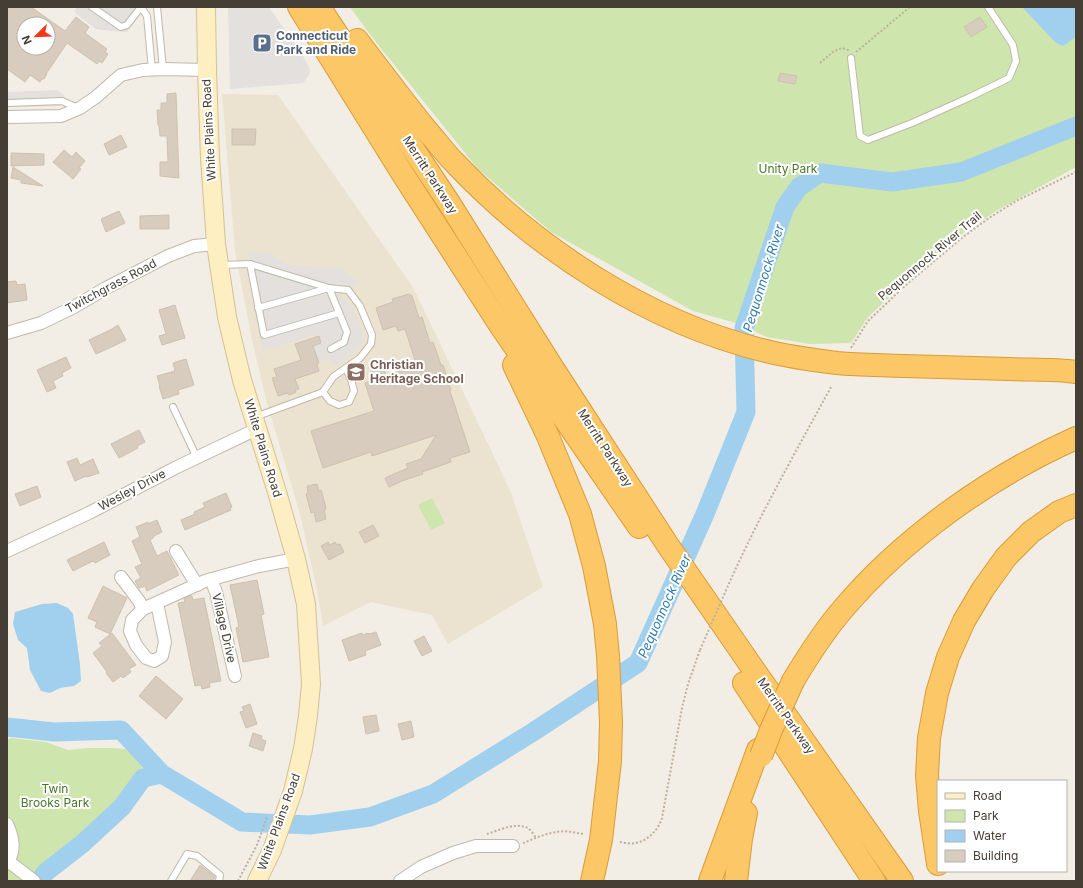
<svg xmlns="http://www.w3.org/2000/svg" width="1083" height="888" font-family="Inter,sans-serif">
  <rect width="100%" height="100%" fill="#f2eee5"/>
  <path fill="#ebe3cf" d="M222,94l56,1 136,194 96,201 33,97 -95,57 -16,-29 -61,-13 -48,24 -6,-36 -17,-76 -33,-111 -15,-63 -17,-89z"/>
  <g fill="#cee6ae">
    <path d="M350,7h726v160l-80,44 -33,22 -42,35 -53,49 -17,26 -41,1 -43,-7 -31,-14 -43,-12 -142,-79 -73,-63 -107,-133z"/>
    <path d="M432,498l13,25 -14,7 -13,-25z"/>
    <path d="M11,738l35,4 22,8 21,-2h23l13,1 9,5 10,10 -7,14 -40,41 -27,36 -26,26h-37v-141z"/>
  </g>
  <g fill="#e3e0dd">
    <path d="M77,7h69l-19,25 -25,-2 -6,-1 -22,-17z"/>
    <path d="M228,7h41l33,47 8,16 -1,5 -6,8 -73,6z"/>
    <path d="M57,90l8,6 -7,10 -51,1v-15z"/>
    <path d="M267,252l19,12 24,3 34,2 13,14 -16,12 12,13 10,24v11l-10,11 -18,12 -4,-6 -3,-1 -9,3 -5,-16 9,-4 -5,-8 -55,17 -14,-77v-21z"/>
  </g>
  <g fill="#a1d0ef">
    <path d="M1022,7h54v30l-13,9 -7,-3z"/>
    <path d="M57,603l11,5 5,6 7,50 1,17 -7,5 -14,2 -10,5 -9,-2 -11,-21 -3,-22 -9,-8 -5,-16 2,-12 27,-8z"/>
  </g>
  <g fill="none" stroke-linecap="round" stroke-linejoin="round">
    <g stroke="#a1d0ef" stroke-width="19">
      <path d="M7,727l47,5 67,-2 41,44 80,48 68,3 60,-8 63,-23 100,-62 105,-69 67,-149 41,-102 -2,-84 41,-121 14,-20 21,-14 72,9 69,-10 115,-46"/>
      <path d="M39,881l7,-9 36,-28 40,-37 21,-29 19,-4"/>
    </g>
  </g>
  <g fill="#d7ccbd" stroke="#cec1ae" fill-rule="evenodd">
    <path d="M7,7h24l34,24 11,-14 13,10 -4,6 22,16 -2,3 3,2 -6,9 -3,-2 -2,3 -30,-21 -21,31h1l-3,5h-2l-2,3 -10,-7 -5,7 -18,-13zM24,24h24v24h-24z"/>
    <path d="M980,17l7,10 -16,10 -7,-10z"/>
    <path d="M780,73l17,3 -2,8 -17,-3z"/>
    <path d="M176,93l2,58 1,27 -19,-2v-14h8l-1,-26h-7l-1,-11h-1l-1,-15h4v-7h6v-9z"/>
    <path d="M232,129h24l-1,16h-23z"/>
    <path d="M121,135l6,12 -18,8 -5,-11z"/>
    <path d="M64,150l8,7 4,-5 9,9 -6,7 2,1 -8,10 -20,-17z"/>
    <path d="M11,153l33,1v11l-33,1z"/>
    <path d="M13,167l14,9 16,10 -22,-3v-3l-10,-2z"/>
    <path d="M119,211l6,12 -19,9 -5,-13z"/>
    <path d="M169,215v14h-29v-13z"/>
    <path d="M16,281l1,4 8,-1 2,16 -20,3v-21z"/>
    <path d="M409,294l3,2 7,22 3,-1 8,26 3,-1 8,23h2l8,25 -1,1 20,61 -20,6 1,4 -29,10 1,2 -21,7 -13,6 -4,-9 23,-10 -2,-4 15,-5 15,-24 -64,21 -1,-4 -48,16 -12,-37 63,-20 -9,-28 11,-4 -4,-9 11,-3 3,9 31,-10 -12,-37 -7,2 -2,-5 -13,4 -7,-22 17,-6 -1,-3z"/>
    <path d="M175,305l10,33 -23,7 -3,-9 7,-2 -7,-24z"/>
    <path d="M118,325l8,15 -21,10 -9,4 -7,-14 23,-11z"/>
    <path d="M319,336l2,7 -8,3 6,17 -2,1 2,7 -24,8 4,10 -4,1 1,2 -7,3 -1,-2 -10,3 -6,-18 5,-1 -3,-8 27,-9 -6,-16z"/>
    <path d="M66,357l5,11 -9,5 1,3 -10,5 3,7 -9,4 -10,-22z"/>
    <path d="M186,359l8,26 -16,5 1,4 -16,5 -4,-13h1l-3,-10 18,-5 -2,-8z"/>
    <path d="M139,430l6,12 -8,4 1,2 -19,10 -8,-14z"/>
    <path d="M77,458l3,7 13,-6 6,14 -12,4 -1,-1 -11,5 -8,-19z"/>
    <path d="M317,484l2,7 2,-1 4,14 1,5 -2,1 2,9 -10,3 -2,-10 -3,1 -5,-19 2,-1 -1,-7z"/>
    <path d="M37,486l4,11 -21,9 -5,-12z"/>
    <path d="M226,493l6,14 -2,1 1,2 -46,20 -4,-10 14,-6 -1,-2 11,-5 -2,-4z"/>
    <path d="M157,520l5,12 -8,4 -1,2 -3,2 7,16 10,-5 12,24 -32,16 -2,-5 -6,2 -4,-7 6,-3 -6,-11 7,-3 -10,-23 8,-4 -4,-10 12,-5v2z"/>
    <path d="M373,525l6,11 -14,7 -6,-11z"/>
    <path d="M104,542l6,13 -15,8 -2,-2 -20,10 -6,-11z"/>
    <path d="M328,542l2,3 5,-3 2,3 3,-1 4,8 -15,8 -8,-14z"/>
    <path d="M257,580l7,34 -3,1 8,42 -26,5 -7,-34 3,-1 -9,-42z"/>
    <path d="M103,586l24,12 -17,36 -15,-7 2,-5 -9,-4z"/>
    <path d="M190,596h2l1,4 11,-2 17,83 -12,2 1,4 -8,2 -1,-4 -6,1 -17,-83 7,-1 -1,-3z"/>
    <path d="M376,632l5,13 -16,6 1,4 -17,6 -7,-21 20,-7 1,2 5,-2 1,1z"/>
    <path d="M112,633l24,32 -7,4 2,3 -8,6 -2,-2 -8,6 -7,-9 1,-1 -14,-19 9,-7 -3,-3z"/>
    <path d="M424,636l8,15 -10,5 -8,-15z"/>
    <path d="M156,676l27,23 -17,20 -27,-23z"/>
    <path d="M250,704l7,20 -11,4 -6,-16 4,-1 -2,-4z"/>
    <path d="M376,715l3,16 -13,3 -3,-17z"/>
    <path d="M411,721l3,16 -12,3 -4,-16z"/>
    <path d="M253,733l9,3 -1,3 5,2 -3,10 -14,-5z"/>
    <path d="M200,865l15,12 -2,4h-23z"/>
  </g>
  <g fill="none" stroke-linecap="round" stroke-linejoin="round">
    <g stroke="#c0b8ab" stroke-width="8">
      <g id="service">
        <path d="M92,7l29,20 6,-2 14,-18"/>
        <path d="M141,7l6,9 5,54"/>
        <path d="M157,7l6,62"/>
        <path d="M851,58l9,78 8,4 44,-17 56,-25 41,-20 7,-17 -3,-16 -25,-38"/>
        <path d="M7,103l55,-2 16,7"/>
        <path d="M250,264l14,71 75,-22"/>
        <path d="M221,265l29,-1 79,24 18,44 -3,10 -13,7"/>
        <path d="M323,392l7,9 9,4 10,-3 5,-11 -3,-12 -5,-10"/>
        <path d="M173,407l24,51"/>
        <path d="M255,417l68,-25 10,-15 27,-19 11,-14 1,-9 -12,-29 -12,-16 -19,-2 -71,20"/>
        <path d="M171,881l16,-27 10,2 23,19 -1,6"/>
      </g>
    </g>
    <g stroke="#c0b8ab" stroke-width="14">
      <g id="minor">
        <path d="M7,117l54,-1 19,-8 16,-11 25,-22 22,-5 20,-1 44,1"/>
        <path d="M7,333l34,-10 33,-16 32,-19 62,-32 26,-10 22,-2"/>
        <path d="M7,551l82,-38 88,-46 80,-38"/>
        <path d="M176,551l21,34"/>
        <path d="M121,577l18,24 4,8"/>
        <path d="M211,579l5,13 19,84"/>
        <path d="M157,603l8,39 -3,14 -8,5 -8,-3 -10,-13 -6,-14 2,-11 11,-11 62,-28 54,-15 37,-7"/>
        <path d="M7,824c6,13 9,26 0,39"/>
        <path d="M8,861l26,20"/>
        <path d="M400,881l21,-14 32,-14 23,-7h37"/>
      </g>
    </g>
    <g stroke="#d2c195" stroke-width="20">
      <path id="secondary" d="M206,7l1,63 3,88 6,86 11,73 15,63 35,112 19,67 10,45 5,80 -3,32 -5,33 -10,42 -21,59 -15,31"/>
    </g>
    <g stroke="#da9c37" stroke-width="24">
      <g id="motorway">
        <path d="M299,7l105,169 98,152 137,199"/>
        <path d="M319,7l130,196 103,164 115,177 87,126 148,211"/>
        <path d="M357,40c24,31 47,63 72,93 8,9 16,20 25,29 82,87 195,161 312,189 23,6 47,9 71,12 22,2 44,2 67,3 35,1 70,2 105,3 22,1 45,0 67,3"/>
        <path d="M514,365l33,69 33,80 14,52 11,58 3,32 3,66 -1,39 -9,79 -9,41"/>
        <path d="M793,681c15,-25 31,-50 50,-72 61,-72 148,-133 233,-171"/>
        <path d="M744,683l130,198"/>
        <path d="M938,864l-8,-53 -3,-36 2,-37 8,-45 11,-36 16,-36 19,-32 23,-32 25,-25 28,-20 17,-7"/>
        <path d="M710,881l48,-131"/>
        <path d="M736,881l5,-42 5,-26"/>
      </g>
    </g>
    <g stroke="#bfb199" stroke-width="2" stroke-dasharray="2 2" stroke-linecap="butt">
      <path d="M856,52l54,-45"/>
      <path d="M820,63l14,-12 8,-3 6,2v1"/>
      <path d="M851,348l17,-27 40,-38 55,-46 26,-19 27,-17 60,-29"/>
      <path d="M724,595c31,-72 70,-140 107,-208"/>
      <path d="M487,834c13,-4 28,-12 41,-6 3,2 6,7 8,10"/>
      <path d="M620,842c5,1 11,2 16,1 13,-3 22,-13 26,-25l20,-110 6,-24 12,-34"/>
      <path d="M523,843c11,-4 23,-10 34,-11 9,-2 18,1 27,2"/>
      <path d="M238,881l19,-36 10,-28"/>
    </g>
    <use href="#service" stroke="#fff" stroke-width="6"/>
    <use href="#minor" stroke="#fff" stroke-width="12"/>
    <use href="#secondary" stroke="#feefc3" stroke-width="18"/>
    <use href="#motorway" stroke="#fbc767" stroke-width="22"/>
    <g stroke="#da9c37" stroke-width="24" stroke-linecap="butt">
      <path id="motorway-bridge" d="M761,756l10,-26 22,-49"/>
    </g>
    <path stroke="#bfb199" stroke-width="2" stroke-dasharray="2 2" stroke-linecap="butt" d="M700,650l24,-55"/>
    <use href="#motorway-bridge" stroke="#fbc767" stroke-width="22"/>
  </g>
  <defs>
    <g id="parking-square" transform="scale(1)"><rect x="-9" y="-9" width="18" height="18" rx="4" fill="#5c6f8a" stroke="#fff"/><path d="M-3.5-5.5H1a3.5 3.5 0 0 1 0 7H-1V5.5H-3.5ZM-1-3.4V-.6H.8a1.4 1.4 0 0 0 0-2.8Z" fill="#fff"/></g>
    <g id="school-square" transform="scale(1)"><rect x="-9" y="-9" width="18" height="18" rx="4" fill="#8d6e63" stroke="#fff"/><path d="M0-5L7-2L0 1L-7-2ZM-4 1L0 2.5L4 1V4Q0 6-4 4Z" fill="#fff"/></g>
  </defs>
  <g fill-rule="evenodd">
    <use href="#parking-square" x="262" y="43"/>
    <use href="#school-square" x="356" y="372"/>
  </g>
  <g text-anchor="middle" stroke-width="4" stroke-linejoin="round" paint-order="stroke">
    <g font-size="12" font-weight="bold" fill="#4e5e75" stroke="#fff" text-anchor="start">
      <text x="276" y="40">Connecticut<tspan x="276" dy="14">Park and Ride</tspan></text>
    </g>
    <g font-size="12" fill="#443e35" stroke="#fff">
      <text transform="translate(209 130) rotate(-93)" y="4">White Plains Road</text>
      <text transform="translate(430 175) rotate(57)" y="4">Merritt Parkway</text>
      <text transform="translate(930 256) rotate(-40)" y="4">Pequonnock River Trail</text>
      <text transform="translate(111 286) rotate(-28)" y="4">Twitchgrass Road</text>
      <text transform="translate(263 448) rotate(73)" y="4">White Plains Road</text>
      <text transform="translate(605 448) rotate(57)" y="4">Merritt Parkway</text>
      <text transform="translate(132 490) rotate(-28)" y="4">Wesley Drive</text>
      <text transform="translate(224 628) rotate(77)" y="4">Village Drive</text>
      <text transform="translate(786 716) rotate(55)" y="4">Merritt Parkway</text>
      <text transform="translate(279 822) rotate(-70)" y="4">White Plains Road</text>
    </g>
    <g font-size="12" fill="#477529" stroke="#fff">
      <text x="788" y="173">Unity Park</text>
      <text x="55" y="793">Twin<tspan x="55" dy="14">Brooks Park</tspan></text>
    </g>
    <g font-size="12" font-weight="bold" fill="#785e54" stroke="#fff" text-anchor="start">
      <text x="370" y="369">Christian<tspan x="370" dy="14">Heritage School</tspan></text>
    </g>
    <g font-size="13" font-style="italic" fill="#307bae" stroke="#fff">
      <text transform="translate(763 278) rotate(-73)" y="5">Pequonnock River</text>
      <text transform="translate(664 606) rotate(-66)" y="5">Pequonnock River</text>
    </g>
  </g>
  <rect width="1083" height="888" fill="none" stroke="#443e35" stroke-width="16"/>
  <rect x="937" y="780" width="130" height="92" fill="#ffffff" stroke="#b4b2ae"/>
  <rect x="945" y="793" width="20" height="6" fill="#feefc3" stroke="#b4b2ae"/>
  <text x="973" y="800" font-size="12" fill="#443e35">Road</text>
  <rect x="945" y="810" width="20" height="12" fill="#cee6ae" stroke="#b4b2ae"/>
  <text x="973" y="820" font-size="12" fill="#443e35">Park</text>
  <rect x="945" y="830" width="20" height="12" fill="#a1d0ef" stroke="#b4b2ae"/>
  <text x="973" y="840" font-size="12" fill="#443e35">Water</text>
  <rect x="945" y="850" width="20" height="12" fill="#d7ccbd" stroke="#b4b2ae"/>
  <text x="973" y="860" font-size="12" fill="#443e35">Building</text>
  <g transform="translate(36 36) rotate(247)"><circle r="19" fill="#ffffff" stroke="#b4b2ae"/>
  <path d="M0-3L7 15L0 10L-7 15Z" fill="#f63618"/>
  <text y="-6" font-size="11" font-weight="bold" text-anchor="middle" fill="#443e35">N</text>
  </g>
</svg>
